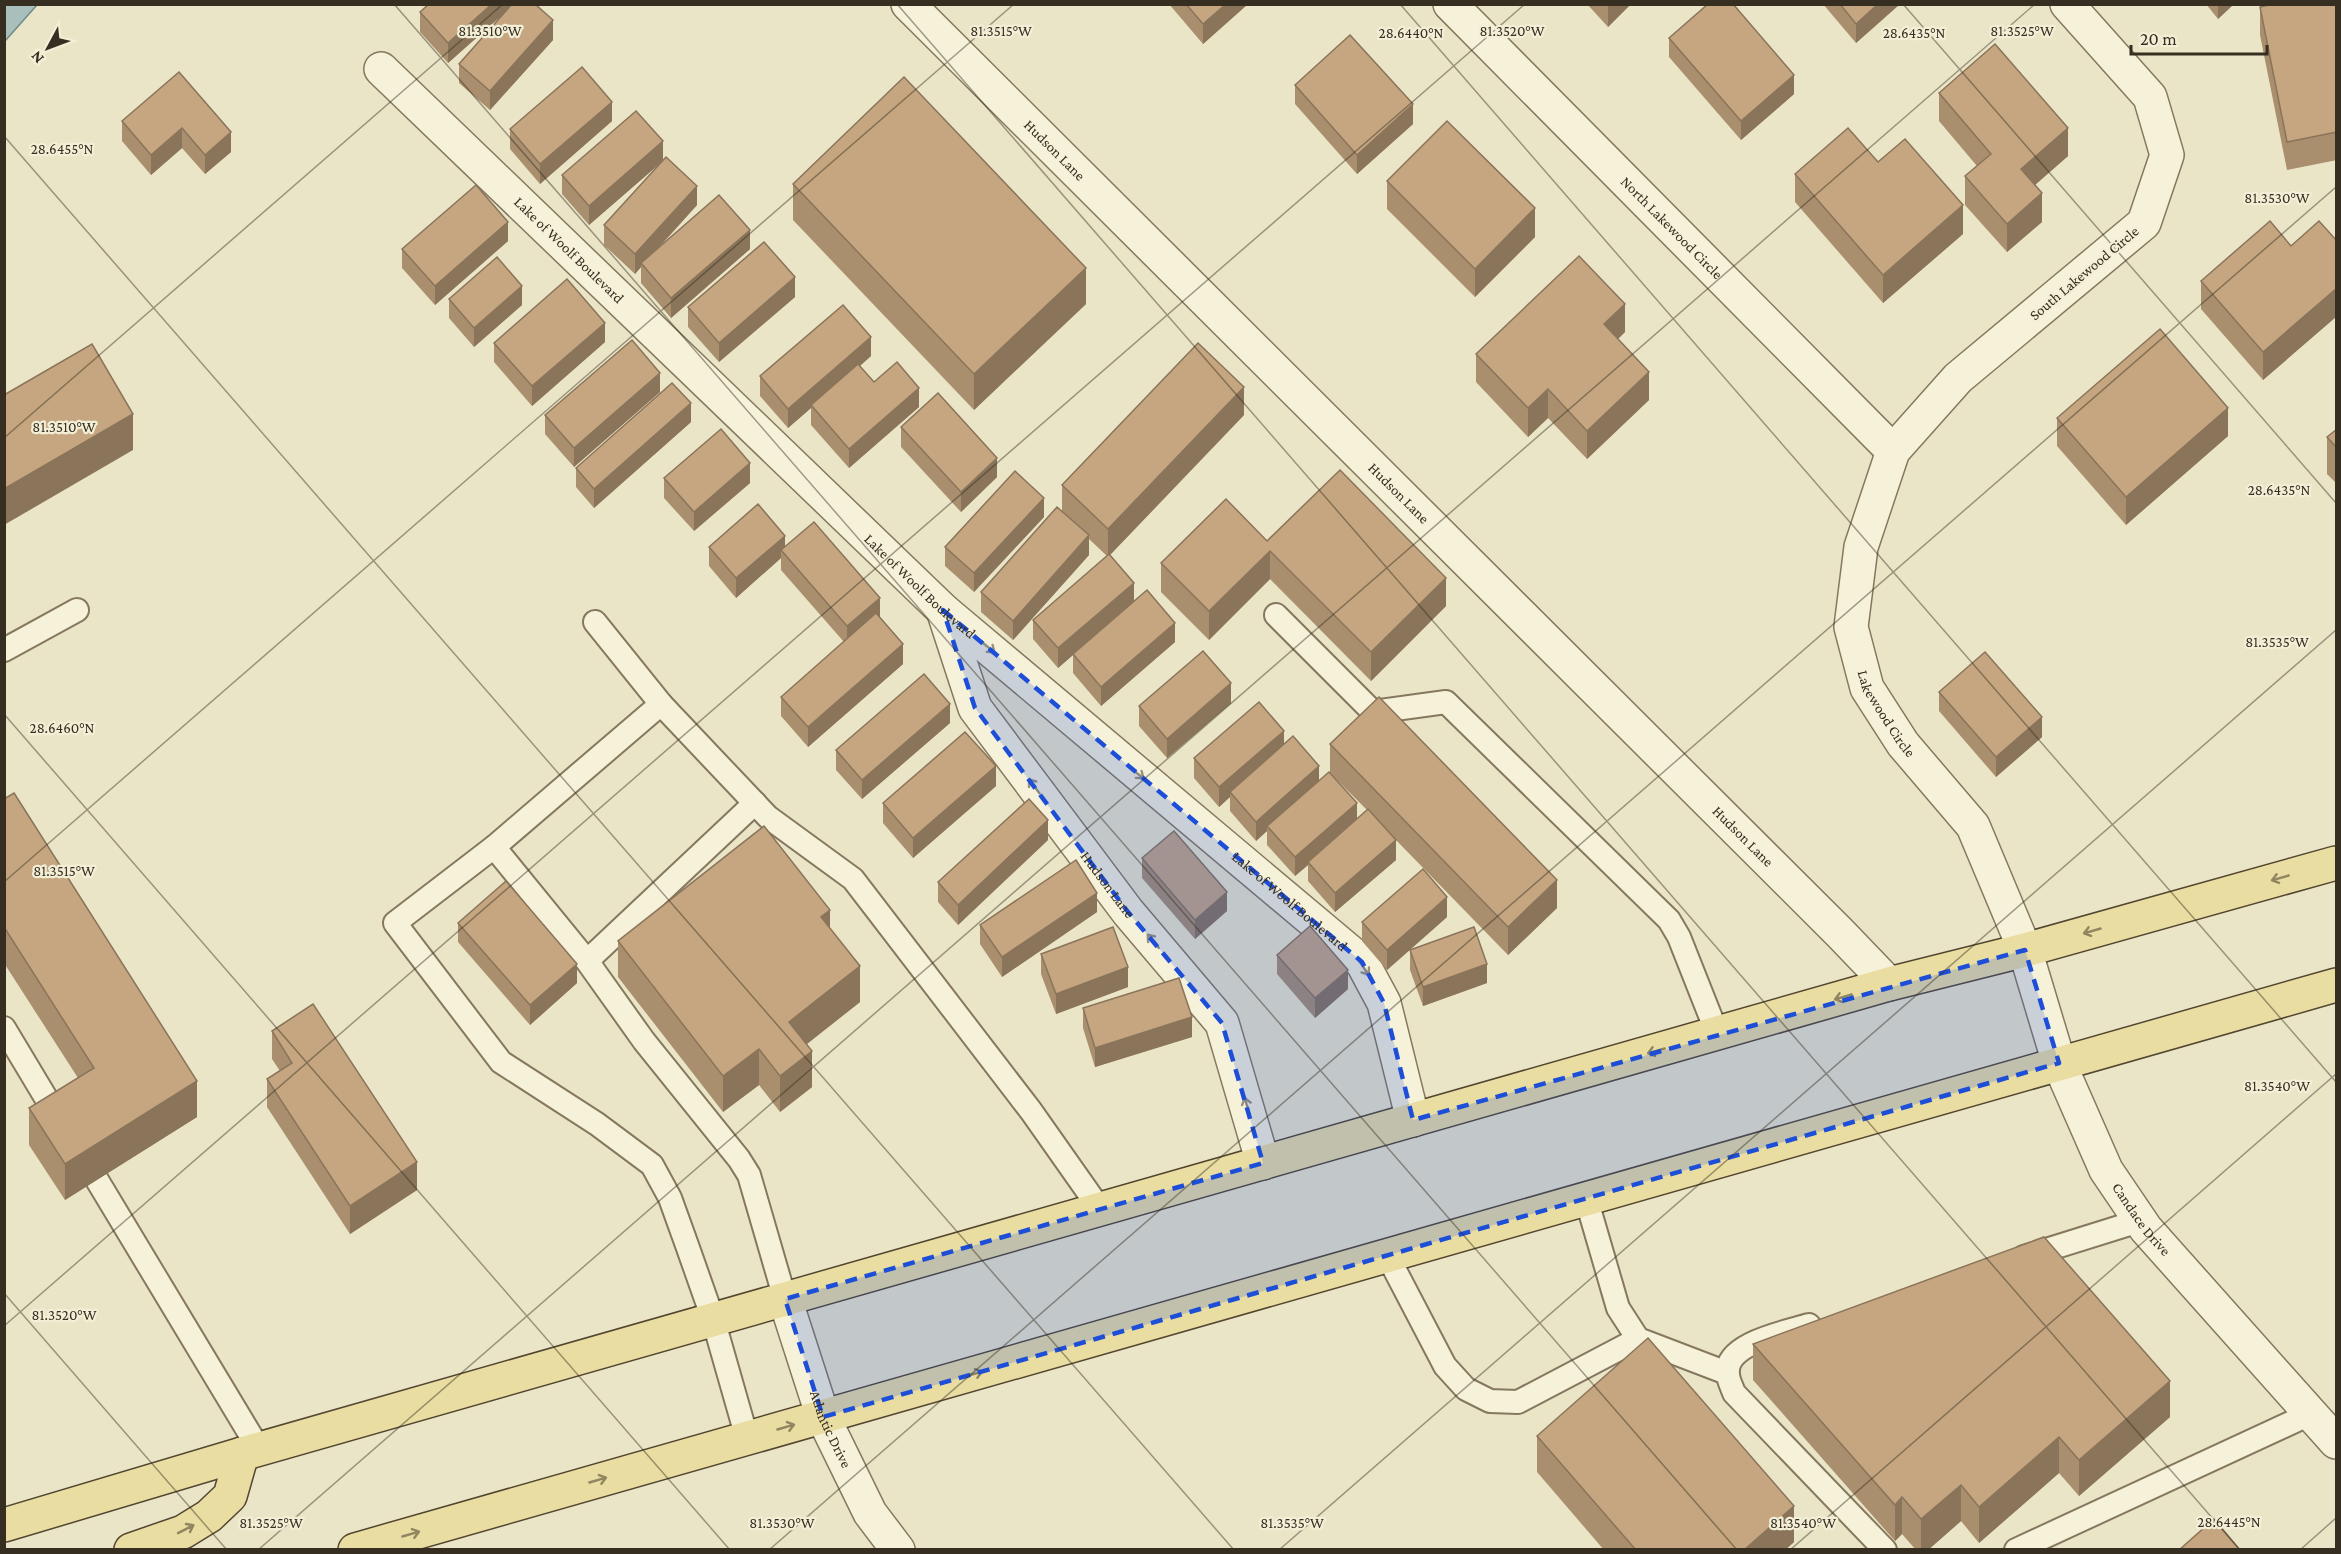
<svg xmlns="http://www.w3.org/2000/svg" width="2341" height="1554" font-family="'Crimson Pro',serif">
  <rect width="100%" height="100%" fill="#ebe5c7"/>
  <path fill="#a8bfbb" stroke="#6f8c89" stroke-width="1.5" d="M5,4l32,1 -32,36 -1,-36z"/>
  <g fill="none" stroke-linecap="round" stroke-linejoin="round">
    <g stroke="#85785e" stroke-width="26">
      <g id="lane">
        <path d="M1276,615l97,97 73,-10 223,218 10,17 38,96"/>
        <path d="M595,622l66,82"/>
        <path d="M4,650l73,-40"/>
        <path d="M494,847l-99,76 106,139 96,62 55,41 18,33 18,50 25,71 34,119"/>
        <path d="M587,961l168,-158"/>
        <path d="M4,1028l57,95"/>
        <path d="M97,1180l162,269"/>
        <path d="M1586,1198l32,110 20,31 89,34"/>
        <path d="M1387,1255l58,111 21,23 24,12 28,1 120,-63"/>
        <path d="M2024,1257l115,-36"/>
        <path d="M785,1299l-36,-124 -10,-16 -95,-118 -57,-80 -93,-114 167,-143 107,113 85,62 178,232 69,98"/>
        <path d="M1809,1325c-22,7 -85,18 -81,49 0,6 4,13 6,19l151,157"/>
        <path d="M2016,1550l294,-136"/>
      </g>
    </g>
    <g stroke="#85785e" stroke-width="36">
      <g id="street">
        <path id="s1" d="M908,4l932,929 49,51"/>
        <path id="s2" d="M1450,4l443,447"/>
        <path id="s3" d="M2067,4l83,93 17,58 -23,68 -186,155 -65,73 -32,96 -10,80 16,61 36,56 70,82 52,124 34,113 47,107 40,59 190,213"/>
        <path id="s4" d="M381,69l562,541 419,352 22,41 29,117"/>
        <path id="s5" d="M943,610l32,98 153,204 94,111 41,140"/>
        <path id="s6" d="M785,1299l38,118 47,96 28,37"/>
      </g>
    </g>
    <g stroke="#534631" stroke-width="36">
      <g id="primary">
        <path d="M4,1525l238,-71 1647,-470 136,-34 311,-87"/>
        <path d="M131,1550l52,-18 26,-16 21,-20 12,-42"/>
        <path d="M355,1550l1981,-565"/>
      </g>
    </g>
    <use href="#lane" stroke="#f6f1d9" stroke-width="22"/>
    <use href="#street" stroke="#f6f1d9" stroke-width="33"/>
    <use href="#primary" stroke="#eadda2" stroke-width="33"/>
  </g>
  <g fill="#a98f6e">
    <path d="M509,4v3l44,33 -63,70 -31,-27v-19l42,-48 -53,47 -28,-31v-20z"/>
    <path d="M1169,4h79l-45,40z"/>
    <path d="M1587,4h44l-23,23z"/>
    <path d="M1823,4h77l-44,39z"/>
    <path d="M2206,4h28l-16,15z"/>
    <path d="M2337,4v156l-50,10 -27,-135v-28z"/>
    <path d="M1669,38l125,56 -53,46 -72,-83z"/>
    <path d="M179,72l52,80 -26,22 -23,-26 -31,27 -29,-34v-20z"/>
    <path d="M1295,85l118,39 -56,50 -62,-70z"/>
    <path d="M1939,93l129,63 -33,29 7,37 -35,30 -42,-47v-29l12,-10 -38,-45z"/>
    <path d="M612,121l-72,63 -30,-35v-20z"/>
    <path d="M662,161l-73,64 -27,-31v-19l101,-14 34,44 -39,44h92l-79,69 -30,-35v-16l-6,7 -31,-29v-20z"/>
    <path d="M1878,162l85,72 -80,69 -88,-101v-28z"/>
    <path d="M1387,181l148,56 -60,60 -88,-88z"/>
    <path d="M793,184l293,120 -112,106 -181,-190z"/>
    <path d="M508,241l-73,64 -33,-37v-19z"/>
    <path d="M2337,241v75l-74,64 -62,-71v-28z"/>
    <path d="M795,297l-76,65 -31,-35v-20z"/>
    <path d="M449,299l73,6 -48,42 -25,-29z"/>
    <path d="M1625,332l-7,7 31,61 -62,59 -39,-41 -20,19 -52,-55v-28z"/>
    <path d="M605,342l-73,64 -38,-44v-19z"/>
    <path d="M871,356l-11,10 14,16 45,25 -70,61 -38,-43v-17l-23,20 -28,-32v-20z"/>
    <path d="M660,392l-86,75 -29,-33v-19z"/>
    <path d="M1244,415l-134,140 24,46 41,41 -74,64 -28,-33v-18l-15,13 -25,-29v-19l74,-64 -18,-17v16l-76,85 -32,-28v-20l81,-80v-27z"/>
    <path d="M2057,418l171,18 -102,89 -69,-79z"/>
    <path d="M691,422l-97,86 -18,-21v-19z"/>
    <path d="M901,427l96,50 -36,35 -60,-65z"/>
    <path d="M2337,429v55l-10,-10v-37z"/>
    <path d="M664,478l86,5 -56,48 -30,-33z"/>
    <path d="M1044,517l-70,75 -29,-26v-19z"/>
    <path d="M1267,541l179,65 -75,75 -101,-102 -61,61 -48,-48v-29z"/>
    <path d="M709,547h76l95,70 23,47 -95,83 -27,-31v-19l63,-55 -63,-72v-12l-45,40 -27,-32z"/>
    <path d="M1939,692l103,45 -46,40 -57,-66z"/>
    <path d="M1231,703l-64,55 -28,-32v-20z"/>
    <path d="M950,723l-88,76 -26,-29v-20z"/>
    <path d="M1330,744l227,164 -49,47 -114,-117 2,22 -61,52 -27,-31v-16l-13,11 -28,-31v-14l-11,10 -26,-30v-14l-11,10 -25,-29v-20l90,-13 73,74 10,-9 -37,-37z"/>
    <path d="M996,786l-83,72 -30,-35v-20z"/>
    <path d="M4,799l193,318 -132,83 -36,-55v-37l49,-30 -74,-115z"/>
    <path d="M1048,840l-90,85 -20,-23v-20z"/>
    <path d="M1142,858l85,53 -32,28 -53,-61z"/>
    <path d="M1097,912l-95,65 -22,-33v-19z"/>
    <path d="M1447,917l-60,53 -25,-29v-19z"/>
    <path d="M458,923l119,60 -47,42 -72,-83z"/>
    <path d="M830,929l30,73 -53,42 5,43 -32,25 -21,-27 -36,27 -105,-135v-36z"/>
    <path d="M1410,950l77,33 -64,23 -13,-36z"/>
    <path d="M1041,954l87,33 -72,27 -15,-40z"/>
    <path d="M1277,955l71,34 -33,29 -38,-44z"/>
    <path d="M1083,1008l109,29 -97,30 -12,-39z"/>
    <path d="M272,1031l145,159 -67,44 -83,-127v-28l13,-8 -8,-12z"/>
    <path d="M1753,1344l417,73 -91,79 -20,-23 -80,70 -18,-22 -33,29h-12l-14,-16 -7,7 -142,-161z"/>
    <path d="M1537,1436l257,106 -9,8h-181l-67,-78z"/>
  </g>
  <g fill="#8a745a">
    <path d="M492,4h17v5l-61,54v-20z"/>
    <path d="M1226,4h22l-45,40v-20z"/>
    <path d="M1608,4h23l-23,23z"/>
    <path d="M1878,4h22l-44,39v-19z"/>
    <path d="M2218,4h16l-16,15z"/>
    <path d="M553,20v20l-63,70v-19z"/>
    <path d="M1794,75v19l-53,46v-19z"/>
    <path d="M612,102v19l-72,63v-20z"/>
    <path d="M1413,104v20l-56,50v-19z"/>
    <path d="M182,128v20l-31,27v-20z"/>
    <path d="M2068,128v28l-47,41v-28z"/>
    <path d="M231,132v20l-26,22v-19z"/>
    <path d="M663,141v20l-74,64v-19z"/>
    <path d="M697,186v19l-55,60 -1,-2v4l-6,7v-20z"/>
    <path d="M2042,193v29l-35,30v-28z"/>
    <path d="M1963,205v29l-80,69v-28z"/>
    <path d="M1535,208v29l-60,60v-28z"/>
    <path d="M508,222v19l-73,64v-19z"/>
    <path d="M750,230v19l-79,69v-20z"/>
    <path d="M1086,268v36l-112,106v-36z"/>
    <path d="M795,277v20l-76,65v-19z"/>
    <path d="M522,286v19l-48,42v-19z"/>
    <path d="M2337,288v28l-74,64v-28z"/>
    <path d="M1625,304v28l-21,20v-28z"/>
    <path d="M605,323v19l-73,64v-20z"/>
    <path d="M871,337v19l-58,51 -2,-2v3l-23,20v-19z"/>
    <path d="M1649,372v28l-62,59v-28z"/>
    <path d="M660,373v19l-86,75v-19z"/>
    <path d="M1244,387v28l-136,142v-28z"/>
    <path d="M919,388v19l-70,61v-19z"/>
    <path d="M1548,389v29l-20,19v-29z"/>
    <path d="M691,403v19l-97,86v-19z"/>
    <path d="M2228,408v28l-102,89v-28z"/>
    <path d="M133,414v36l-129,75v-36z"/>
    <path d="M997,458v19l-36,35v-20z"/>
    <path d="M750,463v20l-56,48v-19z"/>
    <path d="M1044,498v19l-70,75v-19z"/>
    <path d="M1089,535v20l-76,85v-19z"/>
    <path d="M785,536v18l-4,-4v8l-45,40v-20z"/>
    <path d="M1270,551v28l-61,61v-29z"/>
    <path d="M1446,578v28l-75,75v-29z"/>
    <path d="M1134,583v19l-76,66v-20z"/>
    <path d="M880,598v20l-33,28v-20z"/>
    <path d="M1175,623v19l-74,64v-19z"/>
    <path d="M903,644v20l-95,83v-20z"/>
    <path d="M1231,683v20l-64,55v-19z"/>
    <path d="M950,704v19l-88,76v-19z"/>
    <path d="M2042,717v20l-46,40v-20z"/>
    <path d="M1284,731v19l-54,42v5l-11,10v-20z"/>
    <path d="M996,766v20l-83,72v-20z"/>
    <path d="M1319,766v20l-52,40v5l-11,10v-19z"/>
    <path d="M1357,803v20l-49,39v3l-13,11v-19z"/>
    <path d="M1048,820v20l-90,85v-20z"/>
    <path d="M1396,840v20l-61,52v-19z"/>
    <path d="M1557,880v28l-49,47v-28z"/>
    <path d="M1227,892v19l-32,28v-19z"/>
    <path d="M1097,893v19l-95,65v-20z"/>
    <path d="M1447,897v20l-60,53v-20z"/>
    <path d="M830,910v36l-9,-29z"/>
    <path d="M577,964v19l-47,42v-20z"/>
    <path d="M1487,964v19l-64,23v-19z"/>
    <path d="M860,966v36l-71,56v-36z"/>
    <path d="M1128,967v20l-72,27v-20z"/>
    <path d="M1348,970v19l-33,29v-20z"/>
    <path d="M1192,1017v20l-97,30v-19z"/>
    <path d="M759,1049v36l-36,27v-36z"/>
    <path d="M812,1051v36l-32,25v-36z"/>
    <path d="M197,1081v36l-132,83v-36z"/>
    <path d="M417,1162v28l-67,44v-28z"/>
    <path d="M2170,1381v36l-91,79v-36z"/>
    <path d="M2059,1437v36l-80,70v-36z"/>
    <path d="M1961,1485v36l-33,29h-7v-31z"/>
    <path d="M1902,1497v37l-7,7v-36z"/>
    <path d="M1794,1506v36l-9,8h-41z"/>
  </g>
  <g fill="#c5a680" stroke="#8a745a" stroke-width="1.5">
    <path d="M429,4h63l-44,39 -28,-31z"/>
    <path d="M512,4h23l18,16 -63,71 -31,-27z"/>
    <path d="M1186,4h40l-23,20z"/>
    <path d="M1708,4h25l61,71 -53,46 -72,-83z"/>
    <path d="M1840,4h38l-22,20z"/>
    <path d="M2274,4h63v128l-50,10 -27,-135z"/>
    <path d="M1350,35l63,69 -56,51 -62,-70z"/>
    <path d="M1995,44l73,84 -47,41 21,24 -35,31 -42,-48 26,-22 -52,-61z"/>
    <path d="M582,67l30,35 -72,62 -30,-35z"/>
    <path d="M179,72l52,60 -26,23 -23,-27 -31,27 -29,-34z"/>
    <path d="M904,77l182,191 -112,106 -181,-190z"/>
    <path d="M636,111l27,30 -74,65 -27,-31z"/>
    <path d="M1447,121l88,87 -60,61 -88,-88z"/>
    <path d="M1848,128l30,34 27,-23 58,66 -80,70 -88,-101z"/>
    <path d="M666,157l31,29 -62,68 -31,-29z"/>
    <path d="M476,185l32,37 -73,64 -33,-37z"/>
    <path d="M719,195l31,35 -79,68 -30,-35z"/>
    <path d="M2270,221l21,25 28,-25 18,20v47l-74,64 -62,-71z"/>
    <path d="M764,242l31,35 -76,66 -31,-36z"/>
    <path d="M1579,256l46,48 -21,20 45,48 -62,59 -39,-42 -20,19 -52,-54z"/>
    <path d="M497,257l25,29 -48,42 -25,-29z"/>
    <path d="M567,279l38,44 -73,63 -38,-43z"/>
    <path d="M843,305l28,32 -83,72 -28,-33z"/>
    <path d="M2160,329l68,79 -102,89 -69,-79z"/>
    <path d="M632,340l28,33 -86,75 -29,-33z"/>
    <path d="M1198,343l46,44 -136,142 -46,-44z"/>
    <path d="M92,344l41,70 -129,75v-94z"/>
    <path d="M897,362l22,26 -70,61 -38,-44 47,-41 16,18z"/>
    <path d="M672,383l19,20 -97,86 -18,-21z"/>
    <path d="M938,393l59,65 -36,34 -60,-65z"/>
    <path d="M721,429l29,34 -56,49 -30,-34z"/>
    <path d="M2337,429v19l-10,-11z"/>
    <path d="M1340,470l106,108 -75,74 -101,-101 -61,60 -48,-48 65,-64 41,42z"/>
    <path d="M1015,471l29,27 -70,75 -29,-26z"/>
    <path d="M758,504l27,32 -49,42 -27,-31z"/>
    <path d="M1057,507l32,28 -76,86 -32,-29z"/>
    <path d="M814,522l66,76 -33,28 -66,-76z"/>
    <path d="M1109,554l25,29 -76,65 -25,-28z"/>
    <path d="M1147,590l28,33 -74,64 -28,-33z"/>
    <path d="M876,613l27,31 -95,83 -27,-30z"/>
    <path d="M1203,651l28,32 -64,56 -28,-33z"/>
    <path d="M1985,652l57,65 -46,40 -57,-65z"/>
    <path d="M924,674l26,30 -88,76 -26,-30z"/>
    <path d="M1379,697l178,183 -49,47 -178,-183z"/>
    <path d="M1259,702l25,29 -65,56 -25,-29z"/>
    <path d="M965,732l31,34 -83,72 -30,-35z"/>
    <path d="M1293,736l26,30 -63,56 -26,-30z"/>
    <path d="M1329,772l28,31 -62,54 -28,-31z"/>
    <path d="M14,793l183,288 -132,83 -36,-56 65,-40 -90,-141v-128z"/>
    <path d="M1029,799l19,21 -90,85 -20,-23z"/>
    <path d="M1368,809l28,31 -61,53 -27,-31z"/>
    <path d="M764,826l66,84 -9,7 39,49 -71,56 23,29 -32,25 -21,-27 -36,27 -105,-135z"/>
    <path d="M1174,831l53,61 -32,28 -53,-62z"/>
    <path d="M1076,860l21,33 -95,64 -22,-32z"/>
    <path d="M1423,869l24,28 -60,53 -25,-28z"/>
    <path d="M506,881l71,83 -47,41 -72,-82z"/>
    <path d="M1310,926l38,44 -33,28 -38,-43z"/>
    <path d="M1113,927l15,40 -72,27 -15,-40z"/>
    <path d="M1474,927l13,37 -64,23 -13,-37z"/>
    <path d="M1179,978l13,39 -97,31 -12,-40z"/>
    <path d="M313,1004l104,158 -67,44 -83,-127 25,-16 -20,-32z"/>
    <path d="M2044,1237l126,144 -91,79 -20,-23 -80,70 -18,-22 -40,34 -19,-22 -7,8 -142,-161z"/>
    <path d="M1648,1338l146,168 -50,44h-108l-99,-114z"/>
    <path d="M2214,1519l26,31h-61z"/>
  </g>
  <defs><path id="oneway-shaft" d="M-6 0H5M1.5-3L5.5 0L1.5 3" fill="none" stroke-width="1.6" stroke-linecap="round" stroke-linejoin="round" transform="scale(1.5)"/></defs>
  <g stroke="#96907c">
    <use href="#oneway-shaft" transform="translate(988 647) rotate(40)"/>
    <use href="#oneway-shaft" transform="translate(1137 773) rotate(40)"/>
    <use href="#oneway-shaft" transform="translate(1034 786) rotate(-127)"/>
    <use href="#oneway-shaft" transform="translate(1153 941) rotate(-130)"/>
    <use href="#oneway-shaft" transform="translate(1364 968) rotate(56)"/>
    <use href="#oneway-shaft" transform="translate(1247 1106) rotate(-106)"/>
  </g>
  <g stroke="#908661">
    <use href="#oneway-shaft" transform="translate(2280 878) rotate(164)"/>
    <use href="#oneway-shaft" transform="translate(2092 931) rotate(164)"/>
    <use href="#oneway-shaft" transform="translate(1843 997) rotate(164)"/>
    <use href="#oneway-shaft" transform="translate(1656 1051) rotate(164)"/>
    <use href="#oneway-shaft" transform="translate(974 1374) rotate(-16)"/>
    <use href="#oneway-shaft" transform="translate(786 1427) rotate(-16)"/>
    <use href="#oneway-shaft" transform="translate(598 1480) rotate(-16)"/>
    <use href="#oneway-shaft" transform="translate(186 1529) rotate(-27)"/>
    <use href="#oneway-shaft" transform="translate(411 1534) rotate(-16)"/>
  </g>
  <path fill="#1d4ed8" fill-opacity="0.2" stroke="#1d4ed8" stroke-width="4.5" stroke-dasharray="12 8" stroke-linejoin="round" d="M943,610l419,352 22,41 29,117 612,-170 34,113 -1236,354 -38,-118 478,-136 -41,-140 -94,-111 -153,-204z"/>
  <path fill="none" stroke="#362e20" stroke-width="1.5" stroke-opacity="0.45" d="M394,4l1343,1546M897,4l1343,1546M1400,4l936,1078M1903,4l433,499M4,136l1230,1414M4,438l499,-434M4,714l726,836M4,882l1010,-878M4,1293l223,257M4,1326l1521,-1322M258,1550l1777,-1546M769,1550l1567,-1363M1279,1550l1057,-920M1790,1550l546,-476M2300,1550l36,-32"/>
  <g text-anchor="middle" stroke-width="4.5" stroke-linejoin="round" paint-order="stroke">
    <g font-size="15" fill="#362e20" stroke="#f3eed6">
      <text dy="5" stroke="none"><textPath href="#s1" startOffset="207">Hudson Lane</textPath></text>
      <text dy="5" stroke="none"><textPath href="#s2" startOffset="315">North Lakewood Circle</textPath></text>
      <text dy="5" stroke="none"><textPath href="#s4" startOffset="261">Lake of Woolf Boulevard</textPath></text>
      <text transform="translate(2084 273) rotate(-40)" y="5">South Lakewood Circle</text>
      <text dy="5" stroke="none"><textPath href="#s1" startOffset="693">Hudson Lane</textPath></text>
      <text dy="5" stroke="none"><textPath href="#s4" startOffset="747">Lake of Woolf Boulevard</textPath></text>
      <text dy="5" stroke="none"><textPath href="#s3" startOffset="873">Lakewood Circle</textPath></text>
      <text dy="5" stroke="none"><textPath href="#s1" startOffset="1179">Hudson Lane</textPath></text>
      <text dy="5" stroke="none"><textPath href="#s5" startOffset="324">Hudson Lane</textPath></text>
      <text dy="5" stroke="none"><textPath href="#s4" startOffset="1233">Lake of Woolf Boulevard</textPath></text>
      <text dy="5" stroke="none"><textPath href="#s3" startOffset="1446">Candace Drive</textPath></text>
      <text dy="5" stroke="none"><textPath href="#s6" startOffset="138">Atlantic Drive</textPath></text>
    </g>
  </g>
  <g font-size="15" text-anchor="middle" fill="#362e20" stroke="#f3eed6" stroke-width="4.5" stroke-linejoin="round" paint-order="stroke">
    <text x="490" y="36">81.3510°W</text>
    <text x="1001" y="36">81.3515°W</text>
    <text x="1512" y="36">81.3520°W</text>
    <text x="2022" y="36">81.3525°W</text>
    <text x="1411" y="38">28.6440°N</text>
    <text x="1914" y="38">28.6435°N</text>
    <text x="62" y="154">28.6455°N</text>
    <text x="2277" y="203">81.3530°W</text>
    <text x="64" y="432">81.3510°W</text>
    <text x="2279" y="495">28.6435°N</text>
    <text x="2277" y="647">81.3535°W</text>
    <text x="62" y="733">28.6460°N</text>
    <text x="64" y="876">81.3515°W</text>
    <text x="2277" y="1091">81.3540°W</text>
    <text x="64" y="1320">81.3520°W</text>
    <text x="2229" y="1527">28.6445°N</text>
    <text x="271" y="1528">81.3525°W</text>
    <text x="782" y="1528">81.3530°W</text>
    <text x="1292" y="1528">81.3535°W</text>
    <text x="1803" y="1528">81.3540°W</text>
  </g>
  <rect width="2341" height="1554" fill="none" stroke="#362e20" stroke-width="12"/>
  <g transform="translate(48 48) rotate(229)" stroke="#f3eed6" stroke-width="4.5" paint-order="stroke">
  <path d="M0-4.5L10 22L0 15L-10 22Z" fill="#362e20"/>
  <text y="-9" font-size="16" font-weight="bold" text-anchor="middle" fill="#362e20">N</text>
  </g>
  <path d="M2131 45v9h136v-9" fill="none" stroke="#362e20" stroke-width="3"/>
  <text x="2140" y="45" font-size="18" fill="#362e20" stroke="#f3eed6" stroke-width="4.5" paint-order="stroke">20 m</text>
</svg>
